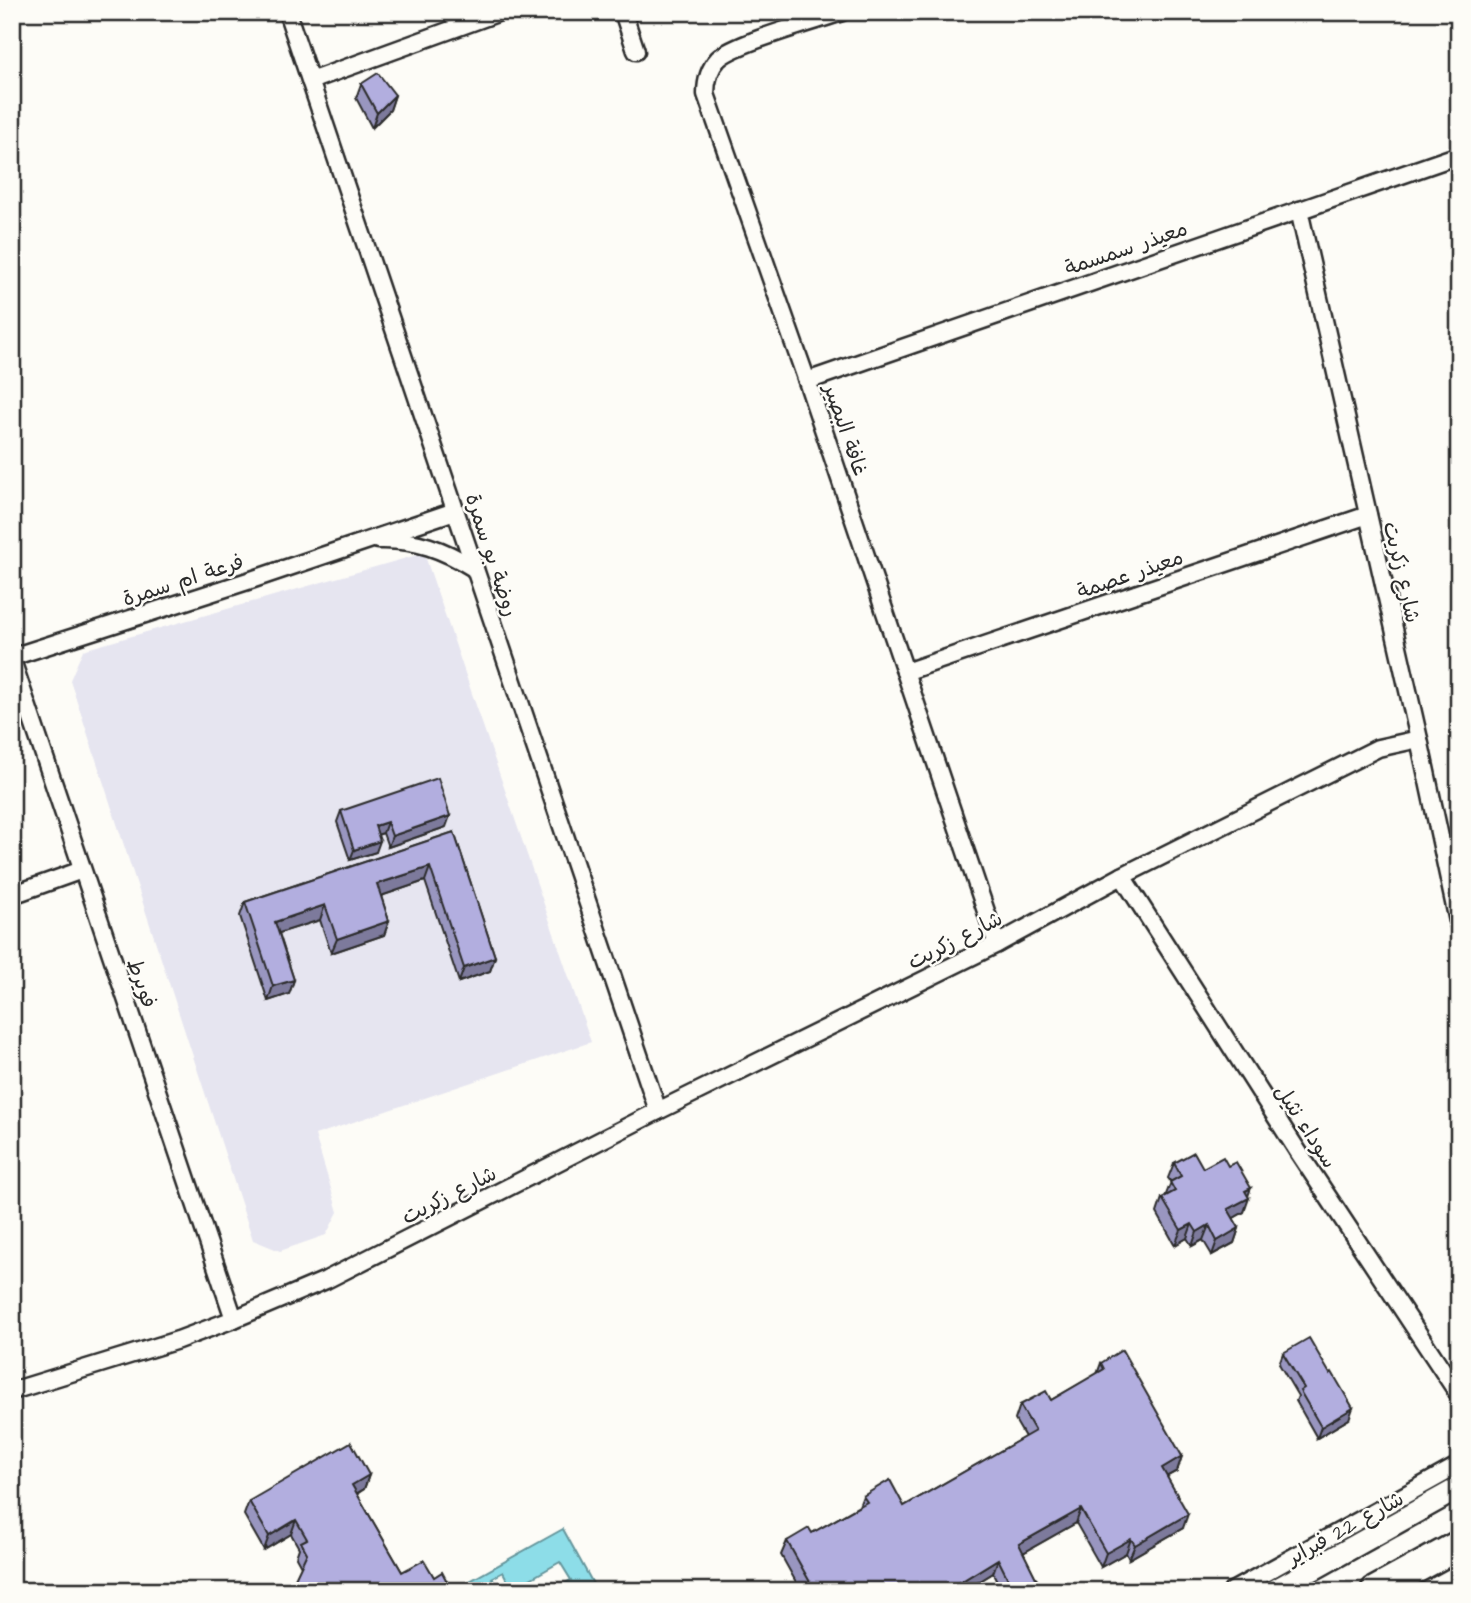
<svg xmlns="http://www.w3.org/2000/svg" width="1471" height="1603" font-family="'Architects Daughter','Playpen Sans Arabic',sans-serif">
  <rect width="100%" height="100%" fill="#fdfcf7"/>
  <filter id="ink" filterUnits="userSpaceOnUse"><feTurbulence type="fractalNoise" baseFrequency=".0143" numOctaves="2"/><feDisplacementMap in="SourceGraphic" scale="14" xChannelSelector="R" yChannelSelector="G"/><feConvolveMatrix kernelMatrix="1 2 1 2 8 2 1 2 1" color-interpolation-filters="sRGB"/></filter>
  <g filter="url(#ink)">
    <path fill="#e6e5f0" d="M424,553l167,489 -276,93 23,77 -12,23 -46,16 -27,-11 -183,-560 13,-30z"/>
    <path fill="#8ddde8" stroke="#66969c" stroke-width="2" d="M563,1529l34,62h-46l20,-11 -11,-18 -42,24 2,5h-7l-10,-19 -11,6 6,10 -5,3h-18l-5,-10z"/>
    <g fill="none" stroke-linecap="round" stroke-linejoin="round">
      <g stroke="#2b2b2b" stroke-width="21">
        <g id="minor">
          <path d="M287,12l371,1099"/>
          <path d="M623,12l13,39"/>
          <path d="M842,12c-26,9 -108,31 -124,47 -9,10 -12,23 -12,35l101,287 190,563"/>
          <path d="M310,81l190,-69"/>
          <path d="M1299,210l120,529 40,187"/>
          <path d="M807,381l652,-226"/>
          <path d="M378,540c38,-1 65,9 97,29"/>
          <path d="M12,657l239,-77 204,-69"/>
          <path d="M12,660l222,659"/>
          <path d="M905,672l463,-157"/>
          <path d="M1122,876l177,277 160,242"/>
          <path d="M12,895l70,-25"/>
          <path d="M12,1391l166,-51 56,-21 92,-39 332,-169 339,-167 125,-68 256,-128 41,-9"/>
          <path d="M1232,1591l227,-126"/>
        </g>
      </g>
      <g stroke="#2b2b2b" stroke-width="26">
        <path id="secondary" d="M1274,1591l185,-103"/>
      </g>
      <g stroke="#2b2b2b" stroke-width="33">
        <path id="motorway" d="M1375,1591l84,-46"/>
      </g>
      <use href="#minor" stroke="#fdfcf7" stroke-width="16"/>
      <use href="#secondary" stroke="#fdfcf7" stroke-width="21"/>
      <use href="#motorway" stroke="#fdfcf7" stroke-width="28"/>
    </g>
    <g fill="#9996c0" stroke="#2b2b2b" stroke-width="2">
      <path d="M361,84l34,11 -5,15 -18,18 -16,-30z"/>
      <path d="M341,811l105,16 -58,20 -5,-14 -6,2 -1,17 -26,8 -13,-38z"/>
      <path d="M454,832l41,125 -5,14 -31,11 -34,-101 -44,15 8,25 -5,14 -53,18 -11,-33 -41,13 15,47 -5,14 -21,7 -28,-85 5,-14z"/>
      <path d="M1174,1163l29,5 45,28 -4,16 -11,6 6,10 -5,15 -22,12 -9,-15 -11,6 -5,-8 -12,7 -18,-32 5,-15 3,-1 6,-15 -3,-4z"/>
      <path d="M1283,1353l66,66 -32,19 -21,-37 2,-5 -19,-32z"/>
      <path d="M1101,1363l81,93 -5,15 -10,5 16,52 -54,31 -3,-6 -25,14 -25,-44 -53,30 18,35 -1,3h-38l-9,-18 -29,18h-163l-20,-36 6,-14 25,-8 47,-27 4,-10 41,10 121,-69 -10,-17 5,-15 31,-5 46,-26z"/>
      <path d="M369,1475l-5,14 -7,5 45,78 32,5 18,14 -151,-25 -5,-9 3,-9 -8,-14 -27,16 -20,-35 5,-14z"/>
    </g>
    <g fill="#7d7a9c" stroke="#2b2b2b" stroke-width="2">
      <path d="M395,95l-5,15 -18,18 5,-15z"/>
      <path d="M450,816l-4,11 -58,20 4,-11z"/>
      <path d="M387,822l-4,11 -12,4 4,-11z"/>
      <path d="M380,841l-4,11 -26,8 4,-10z"/>
      <path d="M430,867l-5,14 -53,18 5,-15z"/>
      <path d="M325,905l-5,15 -50,16 5,-14z"/>
      <path d="M389,921l-5,14 -53,18 6,-14z"/>
      <path d="M495,957l-5,14 -31,11 5,-14z"/>
      <path d="M294,980l-5,14 -21,7 5,-15z"/>
      <path d="M1251,1188l-4,11 2,-1 -5,14 -21,12 5,-15 17,-18z"/>
      <path d="M1192,1224l-5,14 -12,7 6,-15z"/>
      <path d="M1209,1225l-6,15 -11,6 5,-14z"/>
      <path d="M1239,1228l-5,15 -22,12 5,-14z"/>
      <path d="M1353,1408l-4,11 -32,19 4,-11z"/>
      <path d="M1182,1456l-5,15 -20,11 5,-14z"/>
      <path d="M369,1475l-5,14 -17,10 5,-14z"/>
      <path d="M1081,1509l-5,14 -62,35 5,-14z"/>
      <path d="M1188,1514l-5,14 -54,31 6,-14z"/>
      <path d="M296,1520l-5,14 -27,16 5,-14z"/>
      <path d="M1131,1539l-5,14 -25,14 5,-14z"/>
      <path d="M998,1559l-5,14 -29,18h-16l1,-2z"/>
    </g>
    <g fill="#b2aedf" stroke="#2b2b2b" stroke-width="2">
      <path d="M378,73l17,22 -18,18 -16,-29z"/>
      <path d="M438,778l12,38 -58,20 -5,-14 -12,4 5,15 -26,9 -13,-39z"/>
      <path d="M454,832l41,125 -31,11 -34,-101 -53,17 12,37 -52,18 -12,-34 -50,17 19,58 -21,6 -28,-84z"/>
      <path d="M1194,1152l9,16 20,-11 5,9 8,-4 15,26 -6,3 4,7 -21,11 11,19 -22,13 -8,-16 -12,7 -5,-8 -11,6 -19,-32 13,-7 -5,-9 11,-6 -7,-13z"/>
      <path d="M1309,1338l21,36 2,-2 21,36 -32,19 -21,-36 4,-3 -21,-35z"/>
      <path d="M1122,1350l60,106 -20,12 26,46 -53,31 -4,-6 -25,14 -25,-44 -62,35 22,44 -6,3h-21l-16,-32 -49,30 1,2h-135l-28,-50 22,-13 3,5 55,-31 -4,-6 27,-16 14,26 131,-75 -15,-26 26,-14 5,9 53,-31 -3,-6z"/>
      <path d="M351,1442l18,33 -17,10 50,87 22,-12 10,17 8,-5 10,19h-163l18,-38 -6,-11 6,-3 -11,-19 -27,16 -20,-35z"/>
    </g>
  </g>
  <g text-anchor="middle" stroke-width="5" stroke-linejoin="round" paint-order="stroke">
    <g font-size="21" fill="#2b2b2b" stroke="#fdfcf7">
      <text transform="translate(1126 248) rotate(-19)" y="7">معيذر سمسمة</text>
      <text transform="translate(846 430) rotate(71)" y="7">غافة البصير</text>
      <text transform="translate(492 555) rotate(72)" y="7">روضة بو سمرة</text>
      <text transform="translate(1402 572) rotate(77)" y="7">شارع زكريت</text>
      <text transform="translate(1130 574) rotate(-19)" y="7">معيذر عصمة</text>
      <text transform="translate(183 580) rotate(-18)" y="7">فرعة ام سمرة</text>
      <text transform="translate(955 940) rotate(-27)" y="7">شارع زكريت</text>
      <text transform="translate(142 983) rotate(71)" y="7">فويرط</text>
      <text transform="translate(1306 1126) rotate(57)" y="7">سوداء نثيل</text>
      <text transform="translate(449 1195) rotate(-27)" y="7">شارع زكريت</text>
      <text transform="translate(1345 1528) rotate(-29)" y="7">شارع 22 فبراير</text>
    </g>
  </g>
  <rect width="1471" height="1603" fill="none" stroke="#fdfcf7" stroke-width="42"/>
  <rect x="21" y="21" width="1429" height="1561" fill="none" stroke="#2b2b2b" stroke-width="2.5" filter="url(#ink)"/>
</svg>
